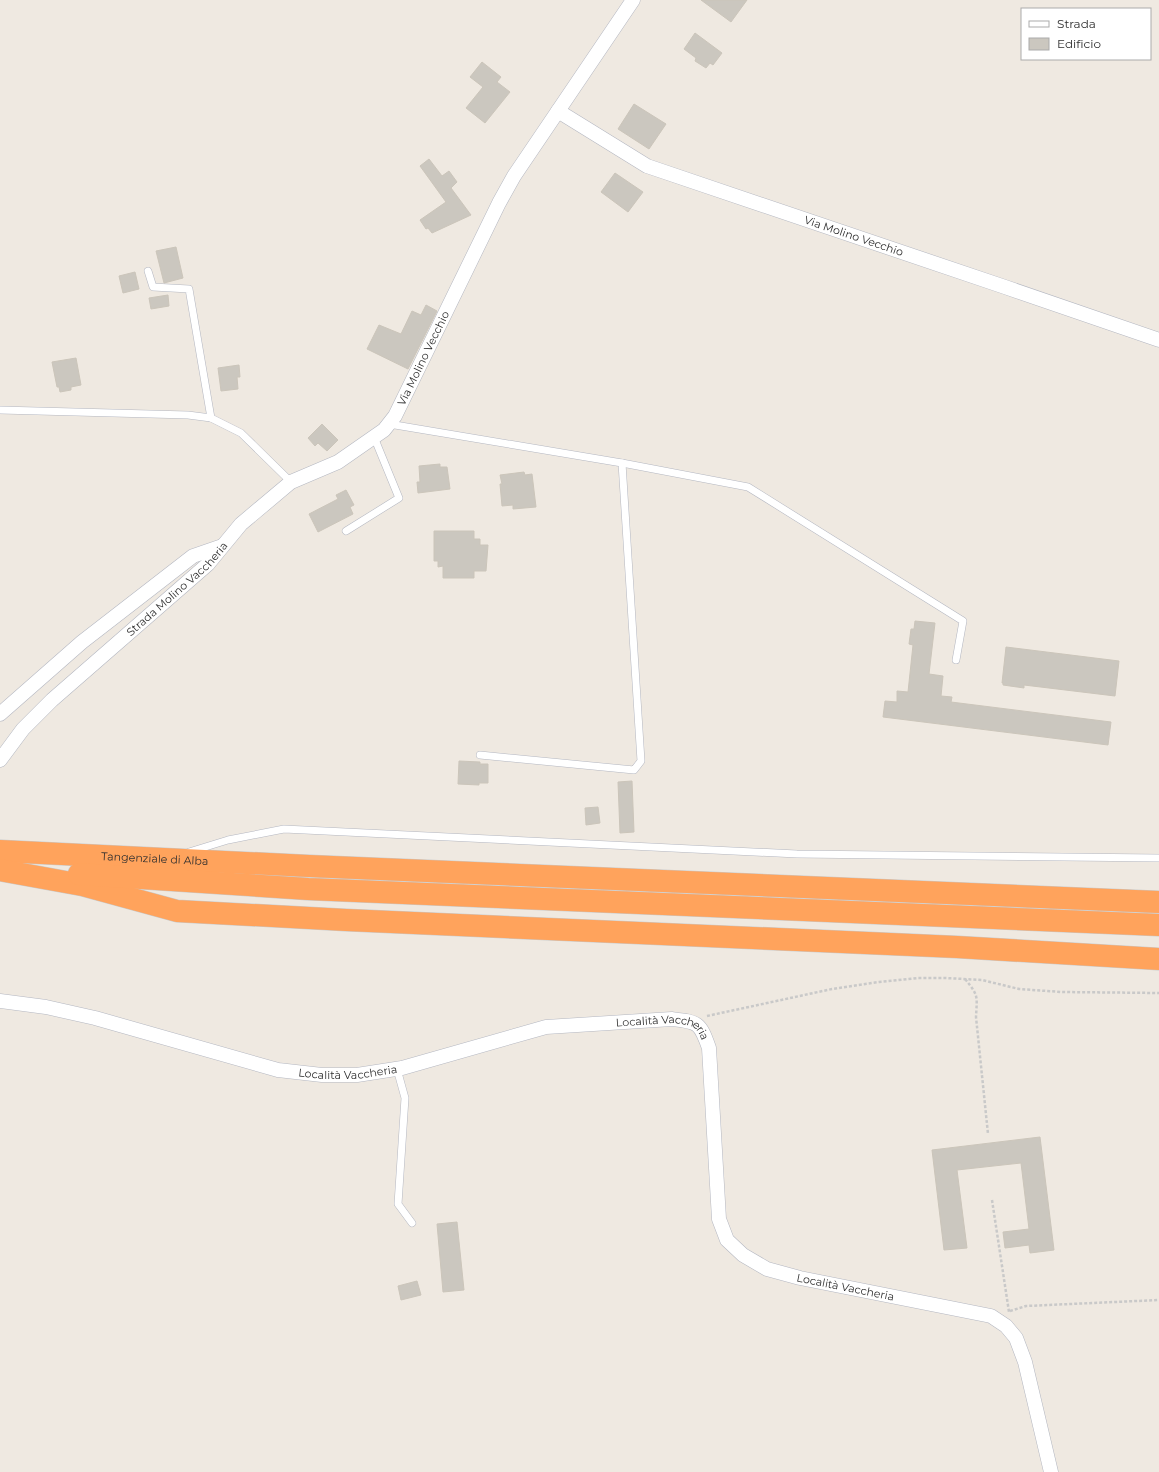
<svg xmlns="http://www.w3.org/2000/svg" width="1159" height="1472" font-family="Montserrat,sans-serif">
  <rect width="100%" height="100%" fill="#efe9e1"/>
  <g fill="#cbc7bf" stroke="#cbc5ba">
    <path d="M701,0h46l-16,22z"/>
    <path d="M695,33l27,20 -9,12 -3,-2 -4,5 -11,-7 1,-3 -12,-9z"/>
    <path d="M482,62l19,15 -4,5 13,10 -25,31 -19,-15 17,-21 -13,-10z"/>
    <path d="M634,104l32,20 -17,25 -31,-20z"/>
    <path d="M429,159l13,17 7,-5 8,11 -6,6 20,27 -39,18 -4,-5 -2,1 -6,-9 26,-18 -26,-36z"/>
    <path d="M615,173l28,19 -15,20 -27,-20z"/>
    <path d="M176,247l7,31 -19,5 -8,-32z"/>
    <path d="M135,272l4,17 -16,4 -4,-17z"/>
    <path d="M168,295l1,11 -18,3 -2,-11z"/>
    <path d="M426,305l11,6 -29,58 -41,-20 12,-24 22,9 11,-23 9,4z"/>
    <path d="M76,358l5,27 -10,2v3l-11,2 -1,-5h-2l-5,-25z"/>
    <path d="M239,365l1,12h-3l1,12 -17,2 -3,-23z"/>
    <path d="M322,424l16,16 -11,11 -9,-8 -3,3 -7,-8z"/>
    <path d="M440,464v3h7l3,22 -32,4 -1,-11h3l-1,-16z"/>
    <path d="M524,472l1,3 7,-1 4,33 -23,2v-4l-11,1 -2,-22h2l-2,-9z"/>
    <path d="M346,490l8,15 -4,2 3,7 -35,18 -9,-18 29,-15 -2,-4z"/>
    <path d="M434,531h40v8h6v6h8l-2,26h-12v7h-31v-12l-5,1v-6h-4z"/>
    <path d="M915,621l20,2 -6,51 14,2 -2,20 11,1 -1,5 160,20 -3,23 -225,-28 2,-16 12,1v-11l11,1 5,-47 -4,-1 2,-15h3z"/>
    <path d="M1006,647l113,14 -4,35 -91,-11v3l-21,-3v-2h-1z"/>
    <path d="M459,761l21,1v2h8v19h-9v2l-21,-1z"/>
    <path d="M632,781l2,51 -14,1 -2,-51z"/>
    <path d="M598,807l2,16 -14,2 -1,-17z"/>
    <path d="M1040,1137l14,113 -24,3 -1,-8 -24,3 -2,-16 26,-3 -8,-66 -64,7 10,78 -23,2 -12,-100z"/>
    <path d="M457,1222l7,68 -21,2 -6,-68z"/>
    <path d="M417,1281l4,14 -20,5 -3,-14z"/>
  </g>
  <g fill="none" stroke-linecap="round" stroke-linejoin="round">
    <g stroke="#b4b7c1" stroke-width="8">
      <g id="lane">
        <path d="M148,271l5,16 36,2 22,129"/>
        <path d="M0,410l188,5 23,3 30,15 50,49"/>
        <path d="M389,424l233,39 126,24 215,134 -7,39"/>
        <path d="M346,531l53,-33 -25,-61"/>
        <path d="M480,755l154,15 7,-9 -19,-298"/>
        <path d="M189,852l39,-12 56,-11 513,25 362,4"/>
        <path d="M397,1069l8,29 -7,106 14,19"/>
      </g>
    </g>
    <g stroke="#b4b7c1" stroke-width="15">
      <g id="street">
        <path id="s1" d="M558,111l89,55 358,121 154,53"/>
        <path d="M0,714l82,-72 111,-86 29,-10"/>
        <path id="s2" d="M0,760l23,-31 29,-29 156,-136 33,-40 50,-42 47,-20 46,-32 11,-14 104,-213 15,-27 119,-176"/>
        <path id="s3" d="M0,1001l46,6 49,11 183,52 44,5h35l45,-7 144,-41 126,-8c26,3 28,3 37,29l10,171 8,21 16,15 24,14 33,9 191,38 15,10 10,12 9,24 26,110"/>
      </g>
    </g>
    <g stroke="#c9c9c9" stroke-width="23">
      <g id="highway">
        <path id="s4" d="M0,851l309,15 850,36"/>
        <path d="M0,870l82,15 95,26 169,9 611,27 202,12"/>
        <path d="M79,874l229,15 851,36"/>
      </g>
    </g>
    <g stroke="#c9c9c9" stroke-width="2.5" stroke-dasharray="3 2" stroke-linecap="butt">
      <path d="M965,979c14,17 12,17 11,38l12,117"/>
      <path d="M707,1016l125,-27 47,-7 39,-4h28l36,2 37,9 42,3 98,1"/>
      <path d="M992,1200l17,112"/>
      <path d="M1010,1311l16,-5 133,-6"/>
    </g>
    <use href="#lane" stroke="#fff" stroke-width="7"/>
    <use href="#street" stroke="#fff" stroke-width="14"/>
    <use href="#highway" stroke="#ffa35c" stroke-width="22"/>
  </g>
  <g text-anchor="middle" stroke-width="4" stroke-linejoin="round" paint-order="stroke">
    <g font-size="11" fill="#2e2e2e" stroke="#fff">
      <text dy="4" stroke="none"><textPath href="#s1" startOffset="323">Via Molino Vecchio</textPath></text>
      <text dy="4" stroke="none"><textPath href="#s2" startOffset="593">Via Molino Vecchio</textPath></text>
      <text dy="4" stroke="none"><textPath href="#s2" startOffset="247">Strada Molino Vaccheria</textPath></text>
      <text dy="4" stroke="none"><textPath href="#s4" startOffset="155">Tangenziale di Alba</textPath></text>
      <text dy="4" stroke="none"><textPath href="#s3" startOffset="681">Località Vaccheria</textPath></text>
      <text dy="4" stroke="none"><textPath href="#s3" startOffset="357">Località Vaccheria</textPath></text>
      <text dy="4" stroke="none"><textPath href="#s3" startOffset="1064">Località Vaccheria</textPath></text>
    </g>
  </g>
  <rect x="1021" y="8" width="130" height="52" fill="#ffffff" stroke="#ababab"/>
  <rect x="1029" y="21" width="20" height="6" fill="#ffffff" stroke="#ababab"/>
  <text x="1057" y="28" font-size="12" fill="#2e2e2e">Strada</text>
  <rect x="1029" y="38" width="20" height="12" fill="#cbc7bf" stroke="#ababab"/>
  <text x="1057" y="48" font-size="12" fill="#2e2e2e">Edificio</text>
</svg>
